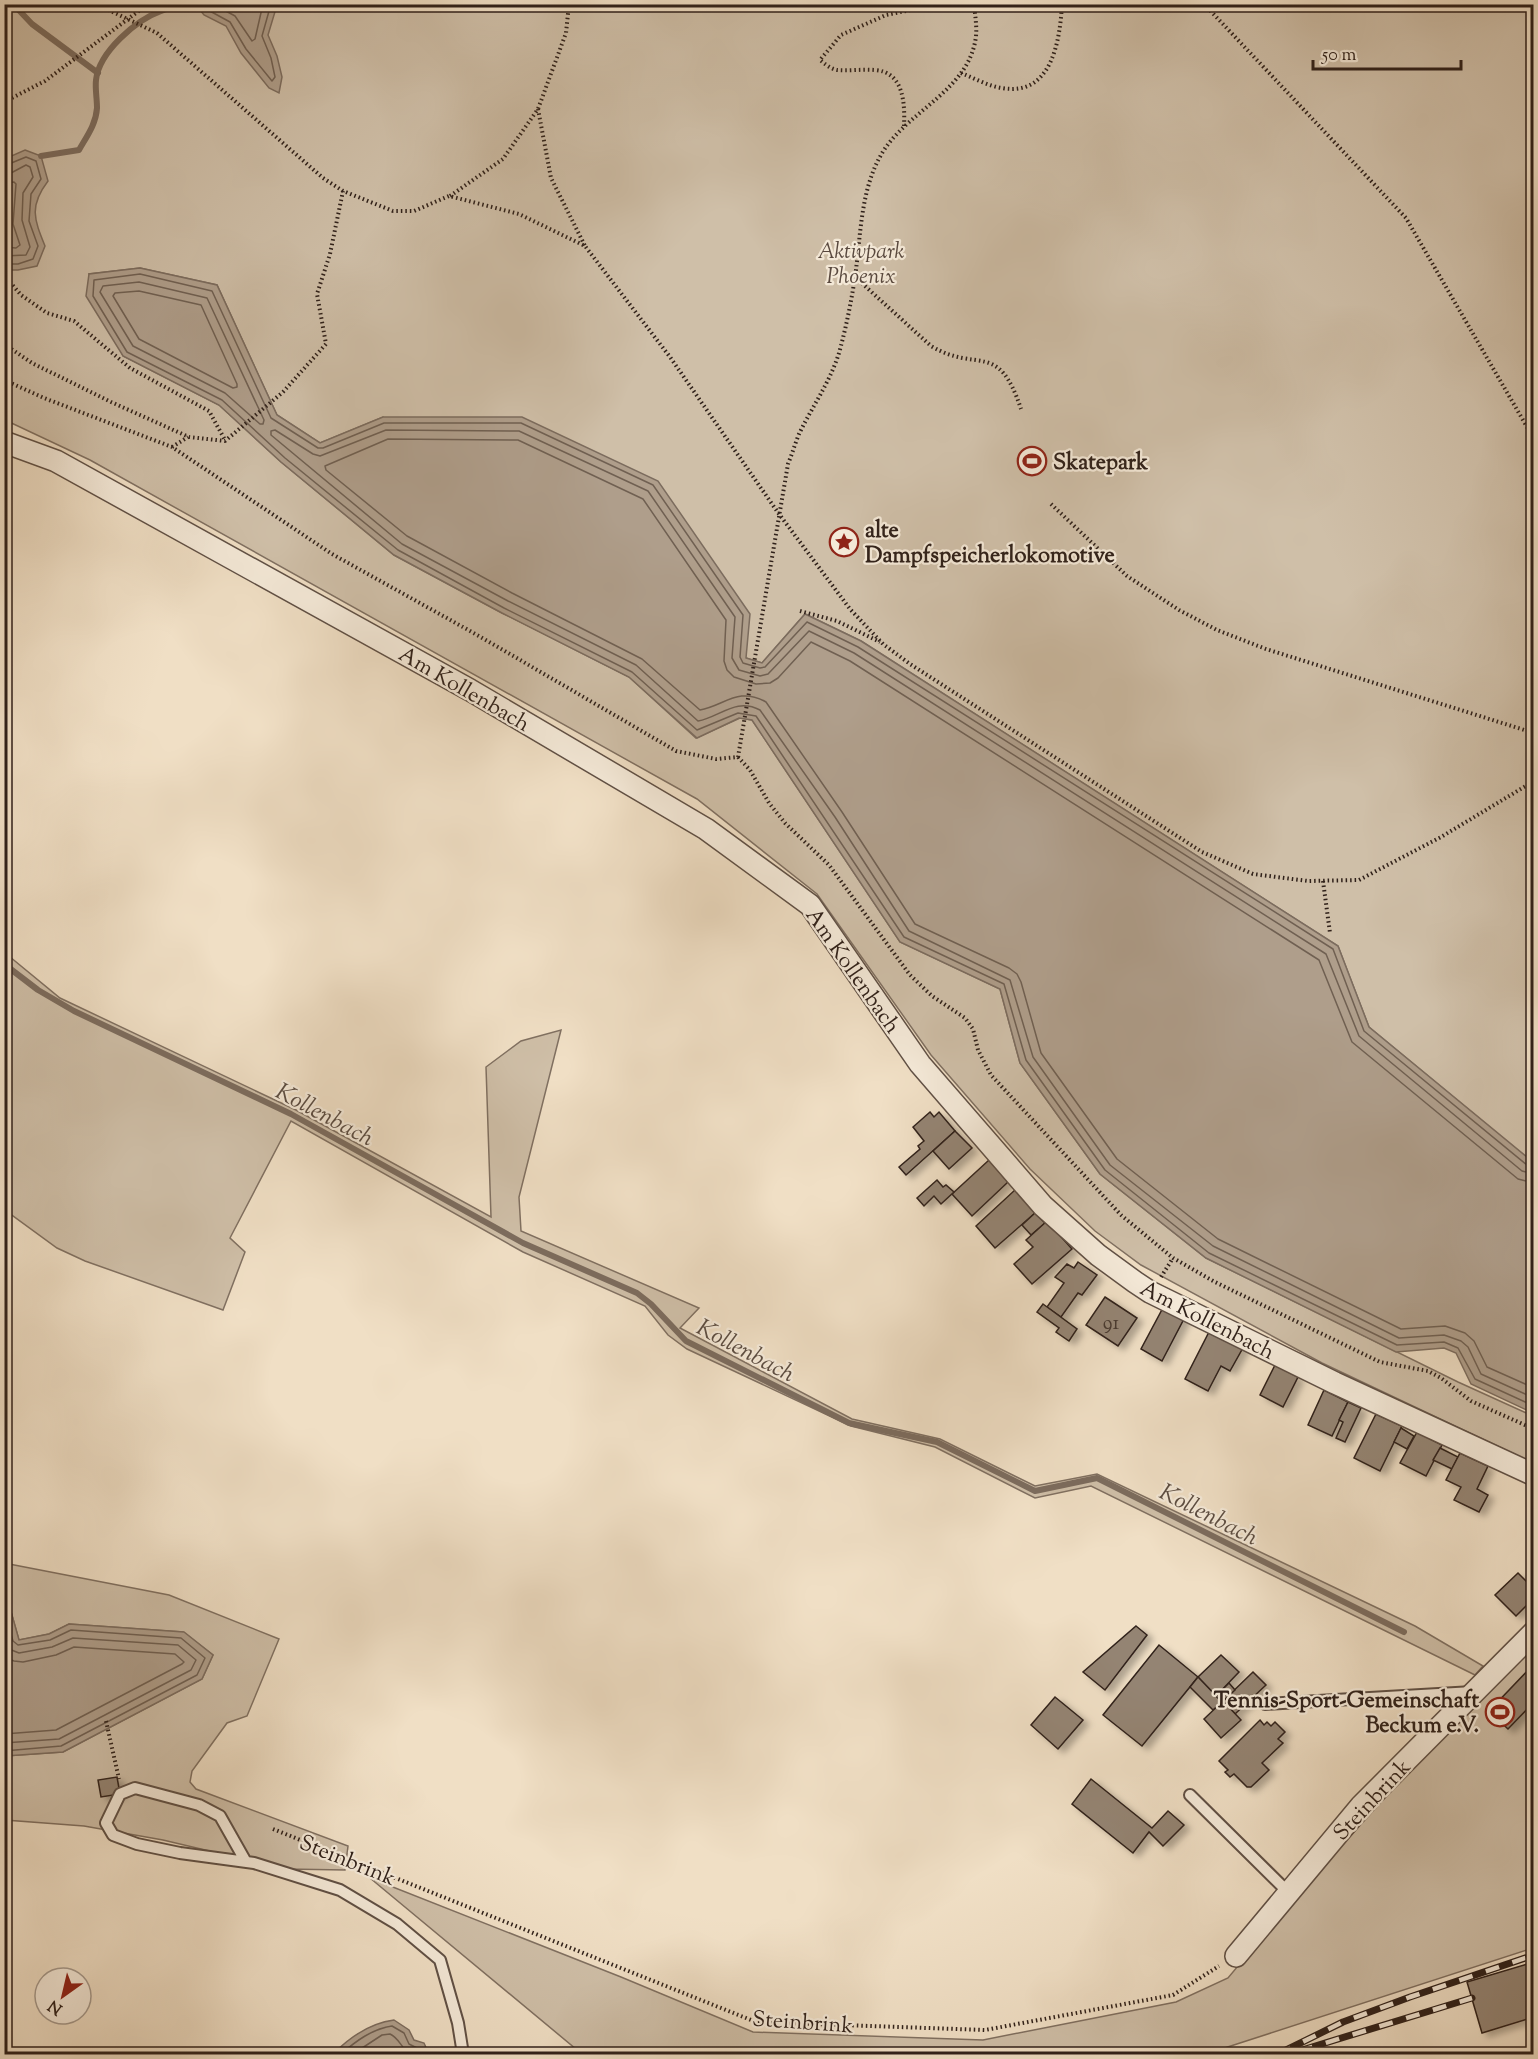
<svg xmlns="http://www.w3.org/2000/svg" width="1538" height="2059" font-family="'Sorts Mill Goudy',serif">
  <defs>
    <filter id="shadow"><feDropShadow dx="6" dy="4" stdDeviation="3" flood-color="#0004"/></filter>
  </defs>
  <rect width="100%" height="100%" fill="#f0dfc5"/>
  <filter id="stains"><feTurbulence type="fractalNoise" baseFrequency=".00333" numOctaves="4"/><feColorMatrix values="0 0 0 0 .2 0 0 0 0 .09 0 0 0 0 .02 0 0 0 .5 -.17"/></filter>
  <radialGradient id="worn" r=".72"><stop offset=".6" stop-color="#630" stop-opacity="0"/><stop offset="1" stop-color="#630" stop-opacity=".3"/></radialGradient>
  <g fill="#cfbfa8" stroke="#807061" stroke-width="1.5">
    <path d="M5,5h1528v1158l-164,-136 -31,-81 -477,-305 -56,-27 -43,49 -16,-5 -363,-241 -63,26 -43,-28 -60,-130 -77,-17 -51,6 34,82 96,49 62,57 113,93 108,58 127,64 67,61 44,-20 12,2 148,222 100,47 20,74 80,111 106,84 252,124 75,34v47l-211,-100 -181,-98 -46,-34 -65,-62 -99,-114 -114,-161 -120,-95 -607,-339 -85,-40z"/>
    <path d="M4,952l56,46 236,112 195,107 -5,-150 35,-26 40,-11 -42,167 2,34 178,77 -19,20 172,91 88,20 95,47 62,-12 318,152 68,40 -8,9 -384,-189 -56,12 -100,-51 -84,-21 -164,-77 -19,-14 -23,-29 -122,-54 -232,-131 -61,117 15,14 -22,58 -138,-49 -28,-13 -52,-38z"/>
    <path d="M4,1563l165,32 110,44 -32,77 -20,7 -35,48 -2,11 6,7 152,57 -3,24 -59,-1 -123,-29 -79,-14 -79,-6v-64l58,-4 139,-73 11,-24 -30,-23 -114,-8 -20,10 -30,6 -11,-39 -3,-1z"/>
    <path d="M1533,1644v304l-327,106h-624l-212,-176 251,99 132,55 230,8 193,-38 52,-24 72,-86 101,-112z"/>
  </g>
  <g fill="#af9e8b" stroke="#7c6c5e" stroke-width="1.5">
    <path d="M196,5h81l-9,30 9,21 5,21 -3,16 -10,-5 -28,-35 -15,-27 -22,-11z"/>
    <path d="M25,150l16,6 7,25c-19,25 -14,38 -3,65l-8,20 -19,4h-13v-106l4,-7z"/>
    <path d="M140,268l77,17 60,130 43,28 63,-26h139l136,64 92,133 -4,44 16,5 43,-49 56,27 477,305 31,81 164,135v251l-62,-29 -15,-31 -12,-5 -48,4 -190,-94 -106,-84 -80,-111 -20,-74 -100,-47 -148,-222 -13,-2 -42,20 -68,-61 -127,-64 -108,-58 -113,-93 -62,-57 -96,-49 -37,-60 3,-22z"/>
    <path d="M5,1600l3,1 11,39 30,-6 20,-10 115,8 29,23 -11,24 -139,73 -58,4z"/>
    <path d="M394,2020l15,10 5,10 10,3 5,11h-96c17,-17 37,-31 61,-34z"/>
  </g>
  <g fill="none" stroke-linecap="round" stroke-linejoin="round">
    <g stroke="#706052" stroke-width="1.5">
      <path d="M204,4l4,6 22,12 16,27 26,32 3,-4 -4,-19 -9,-22 9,-32"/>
      <path d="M213,4l22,12 17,25 3,-2 8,-35"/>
      <path d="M4,166l22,-9 10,4 5,18 -10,15 -2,27 9,25 -5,13 -15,5h-14"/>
      <path d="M4,174l7,-1 15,-8 4,2 3,10 -10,16 -1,27 8,27 -4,8 -22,1"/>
      <path d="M4,183l10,-1 2,2 -3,40 7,21 -4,3 -12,-1"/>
      <path d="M139,282l68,16 57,122 -1,4h-3l-35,-31 -92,-47 -33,-54 3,-6z"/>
      <path d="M139,291l62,14 36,79v3l-4,1 -94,-49 -26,-43 2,-3z"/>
      <path d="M1534,1167l-7,-2 -163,-134 -31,-82 -475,-302 -51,-25 -42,45 -5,1 -17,-5 -3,-6 3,-42 -90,-130 -132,-62h-137l-61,25h-5l-47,-30 -59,-127 -72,-17 -46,6 -1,16 34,56 95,48 63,58 113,92 106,58 128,64 65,58 41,-17 18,3 148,221 100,47 22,76 79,110 104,83 188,92 47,-3 14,6 17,31 59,27"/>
      <path d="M1534,1174l-12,-3 -163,-135 -33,-82 -472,-301 -45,-22 -41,43 -8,2 -21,-6 -7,-12 3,-41 -87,-126 -129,-60 -133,-1 -66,26 -7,-2 -38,-24 -4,1v4l131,109 106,57 128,64 62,56c22,-4 38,-24 62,-11l75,107 74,114 101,49 23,77 77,108 103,81 186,92 45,-3 17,6 7,6 13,27 53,24"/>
      <path d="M1534,1183l-16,-4 -166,-137 -33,-82 -469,-299 -39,-19 -33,36 -8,5 -14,1 -22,-7 -7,-7 -3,-9 2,-41 -83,-121 -125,-59 -130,-1 -63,27 1,4 81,66 105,57 130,66 58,51c24,-4 38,-24 66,-8l76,110 73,112 94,44 8,6 4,8 20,71 76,106 101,80 183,90 44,-3 20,7 9,8 13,26 47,21"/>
      <path d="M4,1611l9,30 5,4 32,-5 21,-10 110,8 24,20 -8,17 -136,71 -57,5"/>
      <path d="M4,1640l5,9 10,4 33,-6 21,-9 105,7 18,15 -5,10 -132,69 -55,4"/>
      <path d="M4,1657l10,4 9,1 33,-7 18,-8 101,7 9,8 -2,2 -126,66 -52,4"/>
      <path d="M341,2054c15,-13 31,-25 51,-28l12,7 5,11 10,5 3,5"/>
      <path d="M353,2054l29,-19 8,-1c11,5 11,17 23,20"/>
    </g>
    <g stroke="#7c6c5e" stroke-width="6">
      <path d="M13,4l19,20 66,49"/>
      <path d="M41,156l38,-6c8,-14 17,-26 18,-42 0,-10 -2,-19 -1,-28 3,-28 40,-60 65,-69 9,-4 21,-5 32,-7"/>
      <path d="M4,964l34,26 36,21 217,103 232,129 114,50 14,11 35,37 163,82 88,19 98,49 62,-13 307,154"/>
    </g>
  </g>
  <g fill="#948473" stroke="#30211a" stroke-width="1.5" filter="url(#shadow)">
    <path d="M930,1112l4,5 5,-5 16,19 -49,44 -7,-8 21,-18 -2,-3 6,-5 -11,-14z"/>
    <path d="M955,1131l17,17 -23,21 -16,-18z"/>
    <path d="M989,1160l19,22 -36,34 -20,-22z"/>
    <path d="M937,1180l6,7 3,-2 8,7 -13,12 -7,-8 -10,10 -7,-8z"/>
    <path d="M1016,1189l19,24 -40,35 -19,-22z"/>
    <path d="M1035,1213l10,10 -14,12 -9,-10z"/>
    <path d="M1047,1221l25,28 -40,35 -18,-20 19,-17 -7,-7z"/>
    <path d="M1078,1262l19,13 -15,20 -4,-2 -17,24 -14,-10 17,-24 -9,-6 12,-13 7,4z"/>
    <path d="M1105,1297l32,21 -19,28 -32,-21z"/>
    <path d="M1043,1304l34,25 -8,12 -13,-9 3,-4 -22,-16z"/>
    <path d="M1165,1304l21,11 -24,46 -21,-12z"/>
    <path d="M1211,1328l33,18 -14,25 -9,-5 -13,25 -23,-12z"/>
    <path d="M1275,1365l23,12 -15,30 -23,-12z"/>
    <path d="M1324,1390l24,12 -16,34 -24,-11z"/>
    <path d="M1348,1402l13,6 -16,34 -9,-4 7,-16 -4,-2z"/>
    <path d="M1376,1414l26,12 -22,45 -26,-13z"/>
    <path d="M1401,1428l13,8 -7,13 -13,-7z"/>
    <path d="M1417,1432l25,13 -16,31 -26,-13z"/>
    <path d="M1440,1448l18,9 -6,12 -19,-9z"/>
    <path d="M1460,1453l28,13 -11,23 11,6 -9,17 -25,-12 7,-13 -15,-7z"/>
    <path d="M1518,1573l16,16v9l-18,18 -21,-21z"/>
    <path d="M1136,1626l11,9 -42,55 -22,-18z"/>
    <path d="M1159,1645l39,32 -56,69 -39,-31z"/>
    <path d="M1221,1655l18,17 -23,24 -18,-19z"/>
    <path d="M1534,1664v38l-26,27 -19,-18z"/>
    <path d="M1253,1672l13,13 -31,29 -12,-13z"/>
    <path d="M1198,1677l24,25 -9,8 -23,-23z"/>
    <path d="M1229,1683l6,7 -13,12 -6,-6z"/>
    <path d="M1055,1697l28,23 -25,29 -27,-24z"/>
    <path d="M1223,1701l18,19 -20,18 -17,-19z"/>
    <path d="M1260,1720l4,5 3,-3 4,4 4,-4 10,10 -7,7 5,4 -21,20 7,7 -18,17h-4l-13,-13 -4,3 -5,-5 3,-2 -9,-9z"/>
    <path d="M117,1777l3,17 -19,3 -3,-17z"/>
    <path d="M1091,1779l61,49 16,-17 16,14 -21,21 -14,-14 -16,21 -61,-49z"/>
    <path d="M1534,1962v55l-52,16 -15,-51z"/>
  </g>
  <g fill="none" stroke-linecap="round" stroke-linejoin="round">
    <g stroke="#605045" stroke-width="14">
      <g id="service">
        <path d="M1265,1704l208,-12"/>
        <path d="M1190,1795l98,97"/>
        <path d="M246,1862l-26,-46 -21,-11 -64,-17 -15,6 -14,29 7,12 24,9 43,9 74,10 86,27 57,34 43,36 18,63 5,31"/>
      </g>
    </g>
    <g stroke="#605045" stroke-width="24">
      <g id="minor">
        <path d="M4,442l52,19 414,229 236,139 104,76 110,159 123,142 55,49 37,27 15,10 185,91 199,92"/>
        <path d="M1236,1956l125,-150 173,-174"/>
      </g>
    </g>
    <g stroke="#30211a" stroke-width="4" stroke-dasharray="1.5 3" stroke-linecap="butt">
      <path d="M96,4l61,29 166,145 20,13 50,20h21l35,-15 70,18 66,32 85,111 109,157 71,95 33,35 27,20 292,188 51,22 55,7 51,-1 82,-43 93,-56"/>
      <path d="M1204,4l202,214 128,221"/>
      <path d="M961,73c13,5 27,13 41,15 50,9 58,-48 60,-84"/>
      <path d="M4,102l41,-21 103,-77"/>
      <path d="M538,109l13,69 34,68"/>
      <path d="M904,126c1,-22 0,-54 -29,-56 -13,-1 -26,1 -38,0 -6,-1 -12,-6 -17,-10l21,-25 45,-20 54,-11"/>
      <path d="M450,196l53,-37 35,-50 28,-76 3,-29"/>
      <path d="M4,275l17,20 26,18 27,8 56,47 79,43 16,29"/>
      <path d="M855,277l76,69c47,28 67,-7 90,63"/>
      <path d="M4,344l28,19 79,39 78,35 36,4 58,-49 43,-48 -9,-50 13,-40 13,-63"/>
      <path d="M4,380l40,18 128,49 160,107 147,82 197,115 40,8 22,-2 50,-293c4,-10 7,-20 11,-30 13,-27 31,-52 40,-81 7,-25 12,-50 16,-76 6,-41 5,-90 29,-127 27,-41 86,-61 92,-114 1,-10 -1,-21 -2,-32"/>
      <path d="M1528,429l6,-6"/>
      <path d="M172,447l16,-10"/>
      <path d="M1051,504l76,72 52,34 38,20 49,19 268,84"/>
      <path d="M800,611l37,10 43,21"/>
      <path d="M738,757l12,13 19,33 16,20 44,42 81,110 22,21 33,22 8,11 5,21 13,25 130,140 52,43 42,24 165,80 48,9 13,7 30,23 63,28"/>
      <path d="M1323,881l7,52"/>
      <path d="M1161,1277l12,-19"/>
      <path d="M106,1721l13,58"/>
      <path d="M273,1829l483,193 229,8 188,-35 46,-29"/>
    </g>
    <use href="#service" stroke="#f5ead9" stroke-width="10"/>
    <use href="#minor" stroke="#f5ead9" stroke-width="21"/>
    <g stroke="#30211a" stroke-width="7">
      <g id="rail">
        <path d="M1299,2051l173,-53"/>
        <path d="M1278,2054l65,-32 67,-25 124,-42"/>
      </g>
    </g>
    <use href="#rail" stroke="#f5ead9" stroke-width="4.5" stroke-dasharray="14" stroke-linecap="butt"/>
  </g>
  <defs>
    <g id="stadium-ring" transform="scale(1.5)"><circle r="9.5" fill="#f5ead9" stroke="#8f2418" stroke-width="1.5"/><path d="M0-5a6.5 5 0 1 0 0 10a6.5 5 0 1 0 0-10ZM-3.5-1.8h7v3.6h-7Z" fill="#8f2418"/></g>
    <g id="sight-ring" transform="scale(1.5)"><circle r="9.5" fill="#f5ead9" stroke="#8f2418" stroke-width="1.5"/><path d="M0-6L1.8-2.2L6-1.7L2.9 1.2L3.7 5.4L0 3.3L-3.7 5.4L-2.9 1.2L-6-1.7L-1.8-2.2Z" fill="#8f2418"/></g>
  </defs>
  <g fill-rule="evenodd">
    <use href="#stadium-ring" x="1032" y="461"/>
    <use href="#sight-ring" x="844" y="542"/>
    <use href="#stadium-ring" x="1500" y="1712"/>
  </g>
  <g text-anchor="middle" stroke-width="4.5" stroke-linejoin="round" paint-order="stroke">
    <g font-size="20" fill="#493a30">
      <text x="1111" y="1329">91</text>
    </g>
    <g font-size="22" font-style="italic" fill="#58483e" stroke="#f5ead9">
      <text x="861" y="258">Aktivpark<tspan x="861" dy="25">Phoenix</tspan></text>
    </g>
    <g font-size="22" font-weight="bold" fill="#30211a" stroke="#f5ead9" text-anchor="start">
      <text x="1053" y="469">Skatepark</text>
      <text x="865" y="537">alte<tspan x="865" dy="25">Dampfspeicherlokomotive</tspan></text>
      <text x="1479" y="1707" text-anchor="end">Tennis-Sport-Gemeinschaft<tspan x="1479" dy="25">Beckum e.V.</tspan></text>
    </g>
    <g font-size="22" fill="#30211a" stroke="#f5ead9">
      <text transform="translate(465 688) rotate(30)" y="8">Am Kollenbach</text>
      <text transform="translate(854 970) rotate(55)" y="8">Am Kollenbach</text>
      <text transform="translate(1208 1319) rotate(27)" y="8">Am Kollenbach</text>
      <text transform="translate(1371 1799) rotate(-47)" y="8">Steinbrink</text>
      <text transform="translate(348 1859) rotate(22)" y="8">Steinbrink</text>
      <text transform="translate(803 2021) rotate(4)" y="8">Steinbrink</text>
    </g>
    <g font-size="24" font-style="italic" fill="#5c4d42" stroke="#f5ead9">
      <text transform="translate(325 1114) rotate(28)" y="8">Kollenbach</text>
      <text transform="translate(746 1350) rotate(28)" y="8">Kollenbach</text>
      <text transform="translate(1209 1514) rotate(27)" y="8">Kollenbach</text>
    </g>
  </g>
  <rect width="1538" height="2059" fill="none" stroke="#f0dfc5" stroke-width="24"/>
  <rect x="6" y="6" width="1526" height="2047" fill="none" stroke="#30211a" stroke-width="3"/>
  <rect x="12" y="12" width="1514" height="2035" fill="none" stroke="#30211a" stroke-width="1.5"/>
  <g transform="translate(63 1996) rotate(214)"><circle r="28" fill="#f5ead9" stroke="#a69a8d" stroke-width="1.5"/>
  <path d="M0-4.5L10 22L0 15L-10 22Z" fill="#8f2418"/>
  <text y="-9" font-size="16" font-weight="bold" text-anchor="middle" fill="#30211a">N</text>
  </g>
  <path d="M1313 60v9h148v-9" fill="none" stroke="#30211a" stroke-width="3"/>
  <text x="1322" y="60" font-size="18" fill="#30211a" stroke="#f5ead9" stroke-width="4.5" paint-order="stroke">50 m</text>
  <rect width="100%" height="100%" filter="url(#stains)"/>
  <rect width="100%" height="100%" fill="url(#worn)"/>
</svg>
